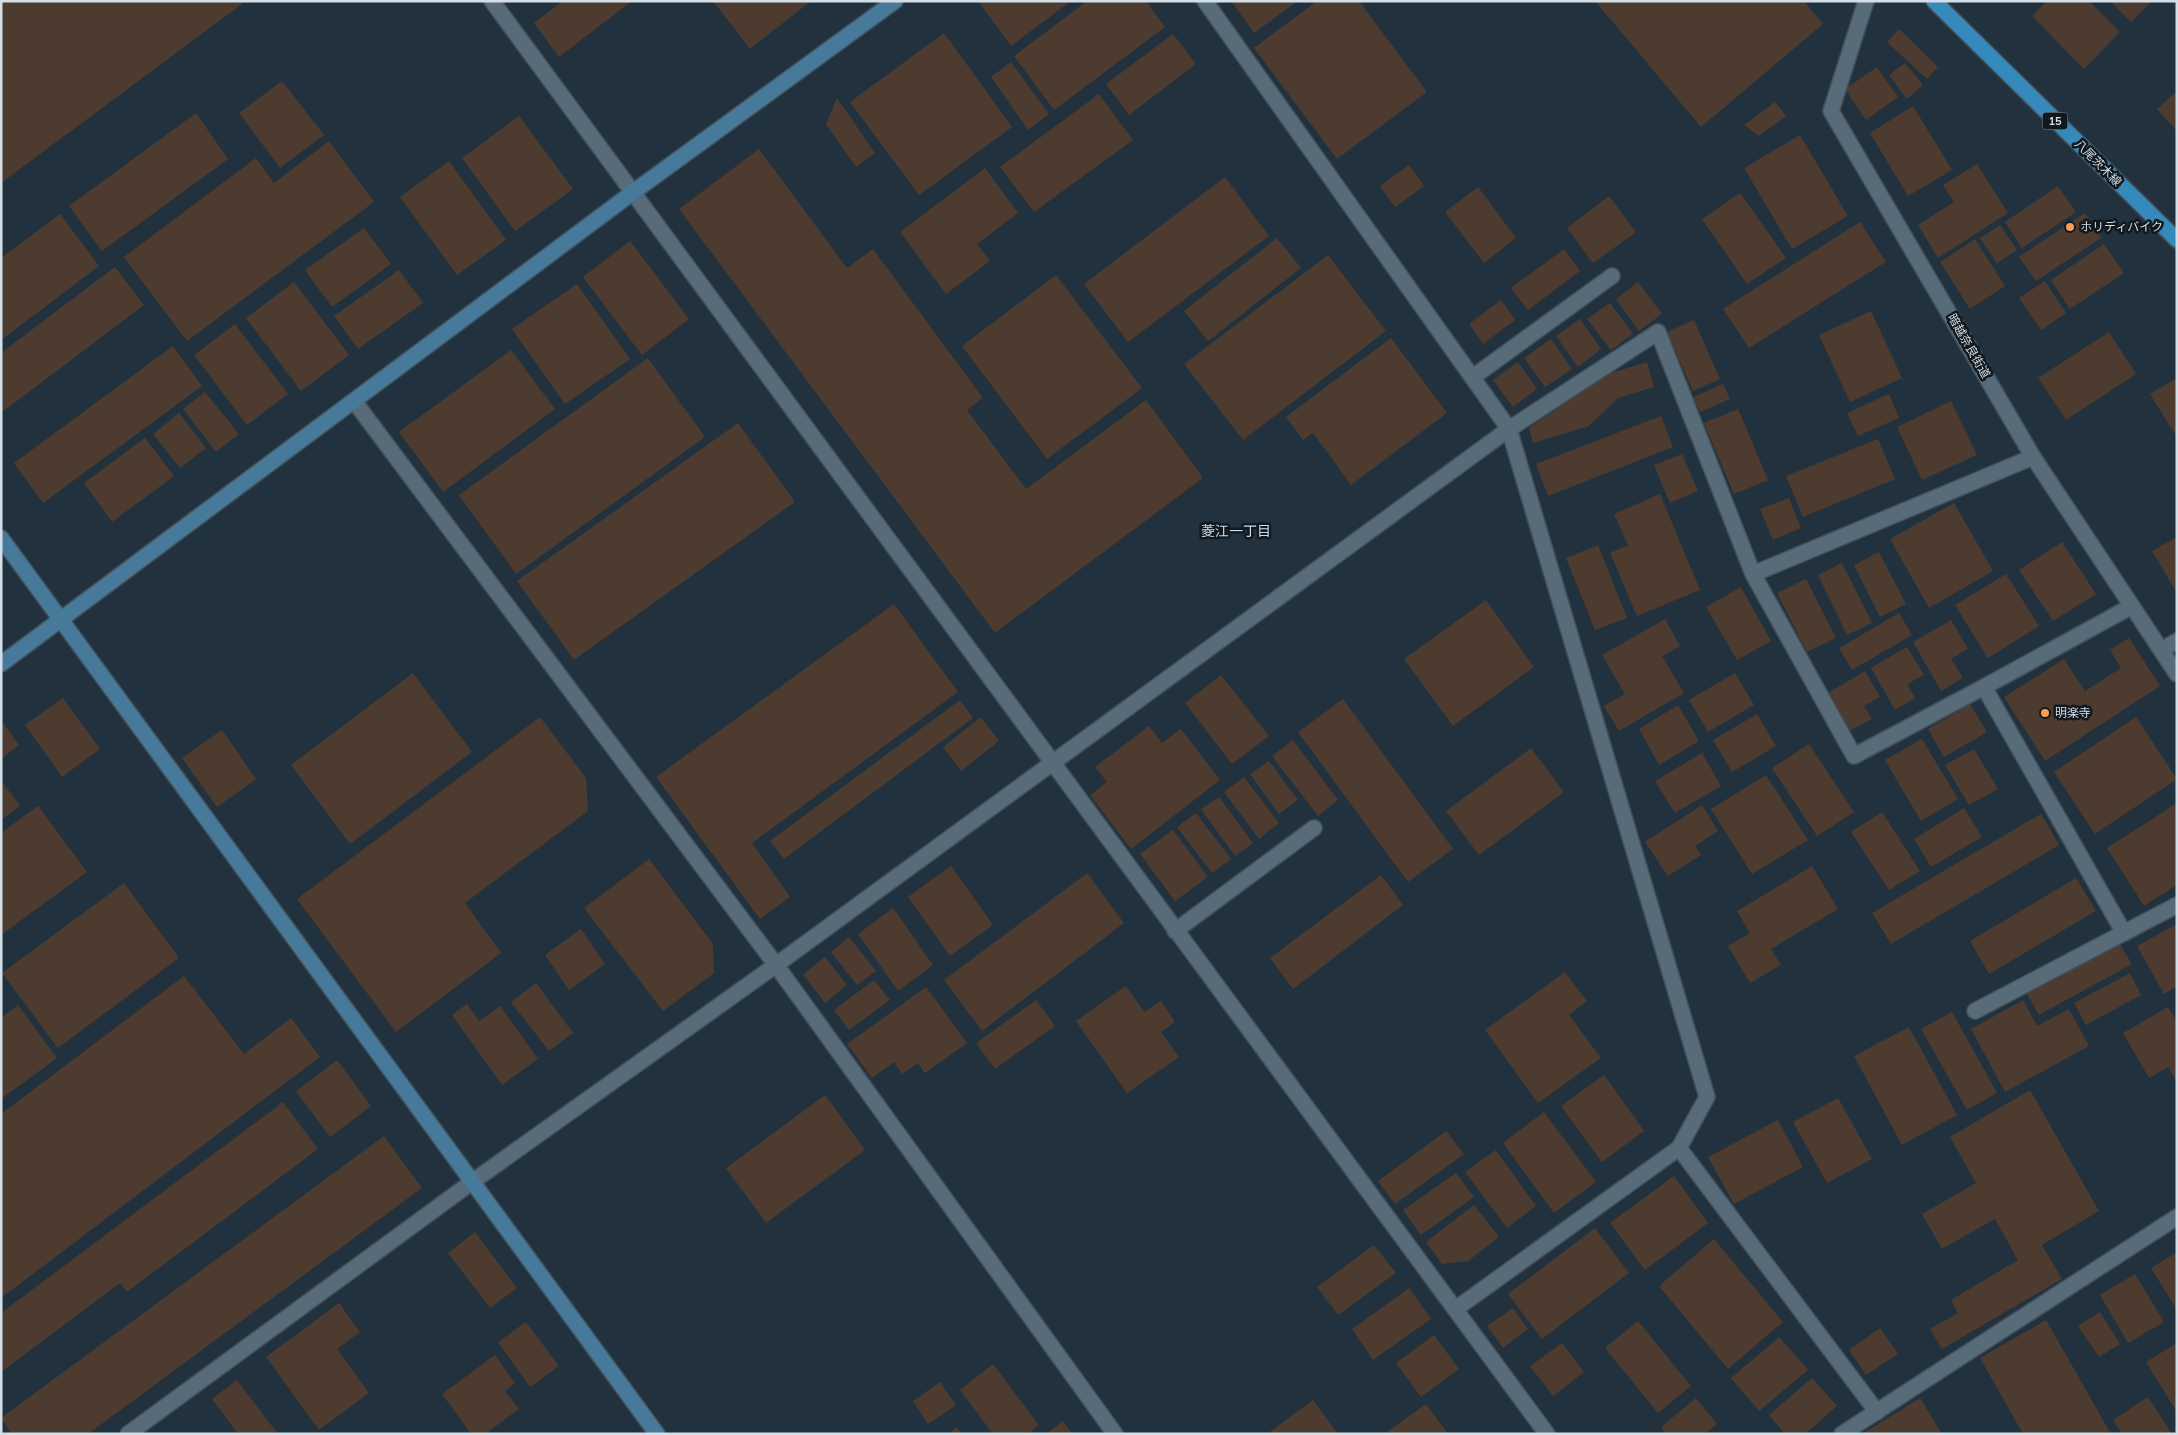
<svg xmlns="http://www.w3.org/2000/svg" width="2178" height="1435" font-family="Mulish,'Noto Sans JP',sans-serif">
  <rect width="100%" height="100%" fill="#21323e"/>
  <g fill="#4d3b2f">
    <path d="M1,1h245l-245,182z"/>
    <path d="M563,1h69l-73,56 -25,-34z"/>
    <path d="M713,1h98l-61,48z"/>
    <path d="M978,1h93l-60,45z"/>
    <path d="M1087,1h59l19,26 -111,83 -40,-54z"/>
    <path d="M1231,1h67l-44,32z"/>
    <path d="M1317,1h42l68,91 -90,67 -83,-111z"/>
    <path d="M1595,1h209l19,23 -122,103z"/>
    <path d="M2047,1h42l31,31 -36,37 -52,-53z"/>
    <path d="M2110,1h42l-21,21z"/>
    <path d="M1899,29l39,38 -11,12 -40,-37z"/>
    <path d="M944,33l68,94 -93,68 -69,-93z"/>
    <path d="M1173,34l23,30 -67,51 -23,-31z"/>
    <path d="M1011,62l38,52 -21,16 -37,-53z"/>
    <path d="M1905,63l18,22 -16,14 -18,-24z"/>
    <path d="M1877,67l21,30 -32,23 -21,-31z"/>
    <path d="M282,81l42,54 -44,33 -41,-55z"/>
    <path d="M2177,91v40l-20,-22z"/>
    <path d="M1099,94l34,46 -99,72 -34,-45z"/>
    <path d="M837,98l38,55 -19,14 -30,-43z"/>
    <path d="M1775,102l11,14 -27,20 -15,-11z"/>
    <path d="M1913,106l39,64 -44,26 -38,-63z"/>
    <path d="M196,113l32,46 -126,92 -33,-45z"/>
    <path d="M519,116l54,73 -58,42 -53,-73z"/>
    <path d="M1800,135l48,81 -56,33 -48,-81z"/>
    <path d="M329,141l45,61 -187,139 -63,-84 132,-99 18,25z"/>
    <path d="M759,149l88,119 26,-19 110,149 -16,12 59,79 120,-89 57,78 -208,155 -316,-424z"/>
    <path d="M449,161l57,79 -49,35 -57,-78z"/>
    <path d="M1977,164l31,49 -70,45 -20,-33 36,-23 -11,-17z"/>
    <path d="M1409,165l15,21 -29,21 -15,-21z"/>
    <path d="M985,168l33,45 -41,31 13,17 -44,33 -46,-62z"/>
    <path d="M1225,177l44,59 -141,106 -44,-58z"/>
    <path d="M2058,186l18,26 -54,36 -17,-26z"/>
    <path d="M1478,187l38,51 -32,25 -39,-51z"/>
    <path d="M1740,193l46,65 -39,26 -45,-65z"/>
    <path d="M1609,196l27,36 -43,31 -26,-35z"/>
    <path d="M2085,213l16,25 -65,43 -17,-24z"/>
    <path d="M60,214l39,52 -98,74v-82z"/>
    <path d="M1860,222l26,40 -137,86 -26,-39z"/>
    <path d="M2000,225l17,25 -20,13 -17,-25z"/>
    <path d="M364,228l27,36 -59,43 -27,-37z"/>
    <path d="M1277,238l24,30 -93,73 -24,-30z"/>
    <path d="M1975,239l30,47 -35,23 -30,-47z"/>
    <path d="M630,241l59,78 -47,36 -59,-78z"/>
    <path d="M2104,244l20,29 -54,36 -19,-29z"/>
    <path d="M1564,249l16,22 -52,39 -17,-22z"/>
    <path d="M1328,255l58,76 -143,109 -59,-76z"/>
    <path d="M115,267l29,38 -143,108v-60z"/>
    <path d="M399,270l24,33 -65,46 -24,-33z"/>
    <path d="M1056,275l86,113 -95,71 -85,-113z"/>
    <path d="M2045,281l21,32 -25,17 -22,-32z"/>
    <path d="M294,282l55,73 -48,36 -55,-73z"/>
    <path d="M1638,282l24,32 -23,17 -23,-32z"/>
    <path d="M577,284l53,75 -65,45 -53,-75z"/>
    <path d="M1501,300l14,20 -32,24 -14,-20z"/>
    <path d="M1610,303l23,31 -22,16 -24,-31z"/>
    <path d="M1871,311l31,67 -52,24 -31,-67z"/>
    <path d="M1580,319l21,30 -23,18 -22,-31z"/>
    <path d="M1694,320l26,59 -27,12 -26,-59z"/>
    <path d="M235,324l53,70 -41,31 -53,-70z"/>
    <path d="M2109,332l27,42 -70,46 -28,-42z"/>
    <path d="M1391,338l56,75 -96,72 -38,-52 -10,7 -17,-23z"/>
    <path d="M1551,339l21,30 -27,18 -21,-29z"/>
    <path d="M173,346l29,40 -159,117 -29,-40z"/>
    <path d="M511,350l44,59 -112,83 -44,-60z"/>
    <path d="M648,358l57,79 -189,137 -57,-79z"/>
    <path d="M1518,362l19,27 -24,18 -20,-27z"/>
    <path d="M1647,362l7,25 -36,11 -29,28 -56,17 -4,-15 79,-54z"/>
    <path d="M2177,378v59l-27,-43z"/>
    <path d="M1723,384l7,15 -30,13 -7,-15z"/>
    <path d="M205,392l34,42 -23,18 -33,-43z"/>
    <path d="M1889,394l10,24 -41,18 -11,-23z"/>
    <path d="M1951,401l26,54 -55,25 -25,-53z"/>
    <path d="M1738,409l30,71 -34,14 -30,-71z"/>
    <path d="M179,413l27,35 -26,20 -27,-34z"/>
    <path d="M1661,416l12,31 -125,49 -12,-32z"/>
    <path d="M738,423l57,79 -221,158 -57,-79z"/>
    <path d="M145,438l29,38 -62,46 -28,-39z"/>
    <path d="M1878,439l17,40 -92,38 -17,-41z"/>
    <path d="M1682,454l16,37 -28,12 -16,-38z"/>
    <path d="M1660,494l40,96 -63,26 -27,-63 18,-8 -14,-31z"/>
    <path d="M1789,498l12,30 -28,12 -13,-31z"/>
    <path d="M1954,503l39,68 -64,37 -39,-69z"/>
    <path d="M2177,537v56l-25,-42z"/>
    <path d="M2062,542l34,52 -43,27 -34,-51z"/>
    <path d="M1598,545l29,73 -32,12 -29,-72z"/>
    <path d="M1879,552l27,52 -26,13 -26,-52z"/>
    <path d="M1842,563l30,60 -25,12 -29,-60z"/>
    <path d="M2006,574l33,52 -51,32 -33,-53z"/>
    <path d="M1806,579l30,59 -29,14 -30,-59z"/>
    <path d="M1741,587l30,54 -34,19 -31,-53z"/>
    <path d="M1486,600l48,67 -81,59 -49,-67z"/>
    <path d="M894,604l64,88 -206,151 38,54 -30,22 -104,-142z"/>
    <path d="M1899,613l13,22 -60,35 -13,-22z"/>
    <path d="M1665,619l15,27 -18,10 22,37 -65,38 -15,-25 21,-12 -23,-39z"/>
    <path d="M1951,620l17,29 -17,10 12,19 -22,13 -28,-49z"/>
    <path d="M2129,638l31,48 -115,75 -41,-64 60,-38 21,32 36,-23 -11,-18z"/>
    <path d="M1907,647l17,28 -17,9 8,14 -20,12 -24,-42z"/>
    <path d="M1865,671l15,26 -16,9 8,13 -23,12 -21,-38z"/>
    <path d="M413,673l59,79 -122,92 -59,-79z"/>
    <path d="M1735,673l19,32 -46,27 -19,-32z"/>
    <path d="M1221,675l48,61 -37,28 -47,-61z"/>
    <path d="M63,698l37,51 -38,28 -37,-52z"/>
    <path d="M1343,699l110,150 -45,33 -110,-150z"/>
    <path d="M960,700l13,18 -189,141 -14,-18z"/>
    <path d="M1970,704l17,28 -43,25 -16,-28z"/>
    <path d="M1678,705l21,36 -40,24 -20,-36z"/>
    <path d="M1757,714l19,32 -44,26 -19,-32z"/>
    <path d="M540,717l46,61 2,33 -123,92 36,50 -105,79 -99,-133z"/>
    <path d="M981,717l18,24 -38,30 -18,-24z"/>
    <path d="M2136,717l41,62 -82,55 -41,-62z"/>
    <path d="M1,720l18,25 -18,14z"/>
    <path d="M1149,726l13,17 19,-14 39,51 -89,69 -41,-54 17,-13 -12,-15z"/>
    <path d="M222,730l34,49 -39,28 -35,-49z"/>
    <path d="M1922,739l36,60 -37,22 -36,-61z"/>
    <path d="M1293,740l45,60 -20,16 -46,-60z"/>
    <path d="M1809,744l45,68 -37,24 -45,-68z"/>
    <path d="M1531,748l33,44 -85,63 -33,-44z"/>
    <path d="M1974,749l24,40 -29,16 -24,-40z"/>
    <path d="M1702,753l19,33 -46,27 -20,-32z"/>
    <path d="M1269,761l29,39 -19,14 -29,-40z"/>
    <path d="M1766,775l42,65 -56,34 -41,-65z"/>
    <path d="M1244,777l35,46 -20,16 -35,-47z"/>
    <path d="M1,780l19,26 -19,14z"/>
    <path d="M1219,797l34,46 -18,13 -34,-47z"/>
    <path d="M2177,803v82l-33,21 -37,-58z"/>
    <path d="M1702,805l16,26 -23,15 6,9 -33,21 -23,-34z"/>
    <path d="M38,806l49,66 -86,63v-102z"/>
    <path d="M1964,808l18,29 -51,30 -17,-28z"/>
    <path d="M1882,812l38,59 -31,19 -38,-58z"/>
    <path d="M1196,813l35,46 -19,14 -35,-46z"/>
    <path d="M2041,814l18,31 -168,99 -19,-31z"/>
    <path d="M1173,830l35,47 -33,24 -35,-47z"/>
    <path d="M649,859l64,85 1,29 -51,38 -79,-103z"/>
    <path d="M951,866l42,59 -43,31 -42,-59z"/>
    <path d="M1812,866l26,43 -67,40 10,16 -31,18 -22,-37 22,-13 -13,-22z"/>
    <path d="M1087,873l37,50 -142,108 -38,-51z"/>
    <path d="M1381,875l22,30 -110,84 -23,-31z"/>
    <path d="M2076,878l20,33 -107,63 -19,-33z"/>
    <path d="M124,883l55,75 -121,90 -56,-75z"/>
    <path d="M893,908l40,57 -35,26 -40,-57z"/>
    <path d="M2177,924v62l-13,8 -27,-48z"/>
    <path d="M581,929l24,35 -36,26 -24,-35z"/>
    <path d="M849,937l27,34 -19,14 -26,-33z"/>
    <path d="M2119,943l13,21 -93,51 -12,-21z"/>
    <path d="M825,957l22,28 -22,18 -22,-29z"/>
    <path d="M1565,972l22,29 -18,14 32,43 -63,45 -53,-73z"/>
    <path d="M2130,973l11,22 -55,30 -12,-22z"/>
    <path d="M184,976l60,78 47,-36 29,39 -319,241v-184z"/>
    <path d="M874,980l16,20 -41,30 -15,-20z"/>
    <path d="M536,983l37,50 -24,18 -38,-49z"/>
    <path d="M1126,986l18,26 17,-11 14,21 -14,10 18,25 -52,36 -51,-72z"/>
    <path d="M926,987l41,56 -42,30 -7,-10 -16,11 -8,-12 -22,16 -25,-34z"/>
    <path d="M1036,1000l19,26 -60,43 -19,-26z"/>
    <path d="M2023,1000l14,26 32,-17 20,37 -84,46 -34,-63z"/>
    <path d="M467,1004l12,17 21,-15 38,53 -36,26 -50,-70z"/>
    <path d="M18,1005l39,53 -56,41v-81z"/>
    <path d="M2168,1007l9,15v60l-9,-15 -19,11 -26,-45z"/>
    <path d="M1952,1012l45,81 -30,17 -46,-81z"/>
    <path d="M1909,1027l48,88 -55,30 -48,-89z"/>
    <path d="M337,1060l34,46 -41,31 -34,-46z"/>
    <path d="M1604,1075l40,56 -42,31 -41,-56z"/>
    <path d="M2030,1090l69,121 -57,34 20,34 -120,70 -12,-20 28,-16 -7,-13 67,-40 -23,-41 -53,30 -20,-35 54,-31 -26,-46z"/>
    <path d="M825,1095l40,55 -99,73 -40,-55z"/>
    <path d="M1838,1098l34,61 -45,24 -34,-61z"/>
    <path d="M283,1102l35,47 -191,143 -7,-9 -119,89v-59z"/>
    <path d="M1544,1112l52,70 -42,31 -51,-70z"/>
    <path d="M1778,1120l25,47 -69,37 -26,-47z"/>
    <path d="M1446,1131l18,23 -69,50 -17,-23z"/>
    <path d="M384,1136l38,52 -334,246h-76l-11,-16z"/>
    <path d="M1496,1150l40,56 -29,22 -42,-56z"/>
    <path d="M1456,1173l18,24 -53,38 -18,-25z"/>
    <path d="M1674,1176l34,47 -63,47 -35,-47z"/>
    <path d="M1474,1205l25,32 -31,24 -26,3 -16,-22z"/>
    <path d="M1595,1228l34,45 -87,66 -34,-45z"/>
    <path d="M475,1232l42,56 -27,20 -42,-55z"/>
    <path d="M1714,1239l69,83 -55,47 -69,-83z"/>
    <path d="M1374,1245l22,28 -58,42 -21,-28z"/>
    <path d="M2177,1252v58l-26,-42z"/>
    <path d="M2135,1274l29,48 -36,21 -28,-48z"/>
    <path d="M1409,1288l22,31 -58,41 -21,-31z"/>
    <path d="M339,1303l21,29 -23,17 32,44 -50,37 -53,-73z"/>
    <path d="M1513,1308l15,21 -25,19 -16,-22z"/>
    <path d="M2100,1312l20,32 -21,13 -21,-31z"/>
    <path d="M2046,1320l65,114h-88l-43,-76z"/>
    <path d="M1638,1321l53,65 -33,27 -53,-65z"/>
    <path d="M526,1322l33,44 -29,21 -32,-45z"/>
    <path d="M1880,1328l18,26 -32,21 -17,-25z"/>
    <path d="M1434,1335l25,34 -38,28 -25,-34z"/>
    <path d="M1779,1337l29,33 -49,41 -28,-33z"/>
    <path d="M1562,1343l22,29 -31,24 -23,-30z"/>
    <path d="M2177,1343v69l-31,-50z"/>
    <path d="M495,1355l20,28 -10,8 14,18 -34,25h-14l-29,-40z"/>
    <path d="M993,1364l46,61 -11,9h-35l-33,-44z"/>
    <path d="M1812,1378l25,28 -32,28h-20l-16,-19z"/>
    <path d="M237,1380l41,54h-40l-26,-35z"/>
    <path d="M940,1382l16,23 -28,19 -15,-23z"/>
    <path d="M2148,1397l24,37h-50l-9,-14z"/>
    <path d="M1696,1398l21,26 -12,10h-39l-5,-7z"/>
    <path d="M1920,1398l22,36h-80z"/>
    <path d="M1313,1400l25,34h-71z"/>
    <path d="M1426,1404l22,30h-64z"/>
    <path d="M1063,1421l9,13h-26z"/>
    <path d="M957,1427l5,7h-14z"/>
  </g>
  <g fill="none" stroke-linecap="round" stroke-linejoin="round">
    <g stroke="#42505b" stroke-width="18">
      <g id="lane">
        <path d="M1473,377l139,-101"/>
        <path d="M2161,650l16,-9"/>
        <path d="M1175,931l139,-103"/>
      </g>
    </g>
    <g stroke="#42505b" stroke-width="18">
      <g id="street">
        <path d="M492,1l1055,1433"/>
        <path d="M1205,1l304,428 198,668 -28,51 -222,160"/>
        <path d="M1866,1l-35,110 202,346 144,217"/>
        <path d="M354,401l422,564 339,469"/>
        <path d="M1753,574l101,182 130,-69"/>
        <path d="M2124,933l-140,-246 148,-81"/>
        <path d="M1975,1011l202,-106"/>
        <path d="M1679,1148l198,264"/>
        <path d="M128,1434l344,-252 304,-217 733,-536 149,-97 95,242 280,-117"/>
        <path d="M1842,1434l335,-217"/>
      </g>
    </g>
    <g stroke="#42505b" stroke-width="18">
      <g id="secondary">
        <path d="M1,538l656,896"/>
        <path d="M1,664l631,-471 263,-192"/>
      </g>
    </g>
    <g stroke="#42505b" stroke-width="18">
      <path id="primary" d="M1934,1l243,239"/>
    </g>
    <use href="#lane" stroke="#586b79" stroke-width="15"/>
    <use href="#street" stroke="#586b79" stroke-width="15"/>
    <use href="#secondary" stroke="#477a9a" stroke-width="15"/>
    <use href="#primary" stroke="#3589bb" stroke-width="15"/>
  </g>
  <g fill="#fd9c56" stroke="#11191e" stroke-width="2">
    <circle cx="2070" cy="227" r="5"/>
    <circle cx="2045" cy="713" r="5"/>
  </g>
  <g text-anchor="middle" stroke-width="5" stroke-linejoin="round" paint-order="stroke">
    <rect fill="#11191e" stroke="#9aa3ab" stroke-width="1" x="2042.5" y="112.5" width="25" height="17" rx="4"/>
    <g font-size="11" font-weight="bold" fill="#d4dee7">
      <text x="2055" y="125">15</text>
    </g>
    <g font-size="12" fill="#d4dee7" stroke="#11191e">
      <text transform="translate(2098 163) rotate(45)" y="4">八尾茨木線</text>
      <text transform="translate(1969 346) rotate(60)" y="4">暗越奈良街道</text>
    </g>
    <g font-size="12" fill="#d4dee7" stroke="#11191e" text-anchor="start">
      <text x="2080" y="231">ホリディバイク</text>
      <text x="2055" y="717">明楽寺</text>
    </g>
    <g font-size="14" fill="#c7dced" stroke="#11191e">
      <text x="1236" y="536">菱江一丁目</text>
    </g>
  </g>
  <rect width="2178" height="1435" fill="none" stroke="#d4dee7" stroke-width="5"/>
</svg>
